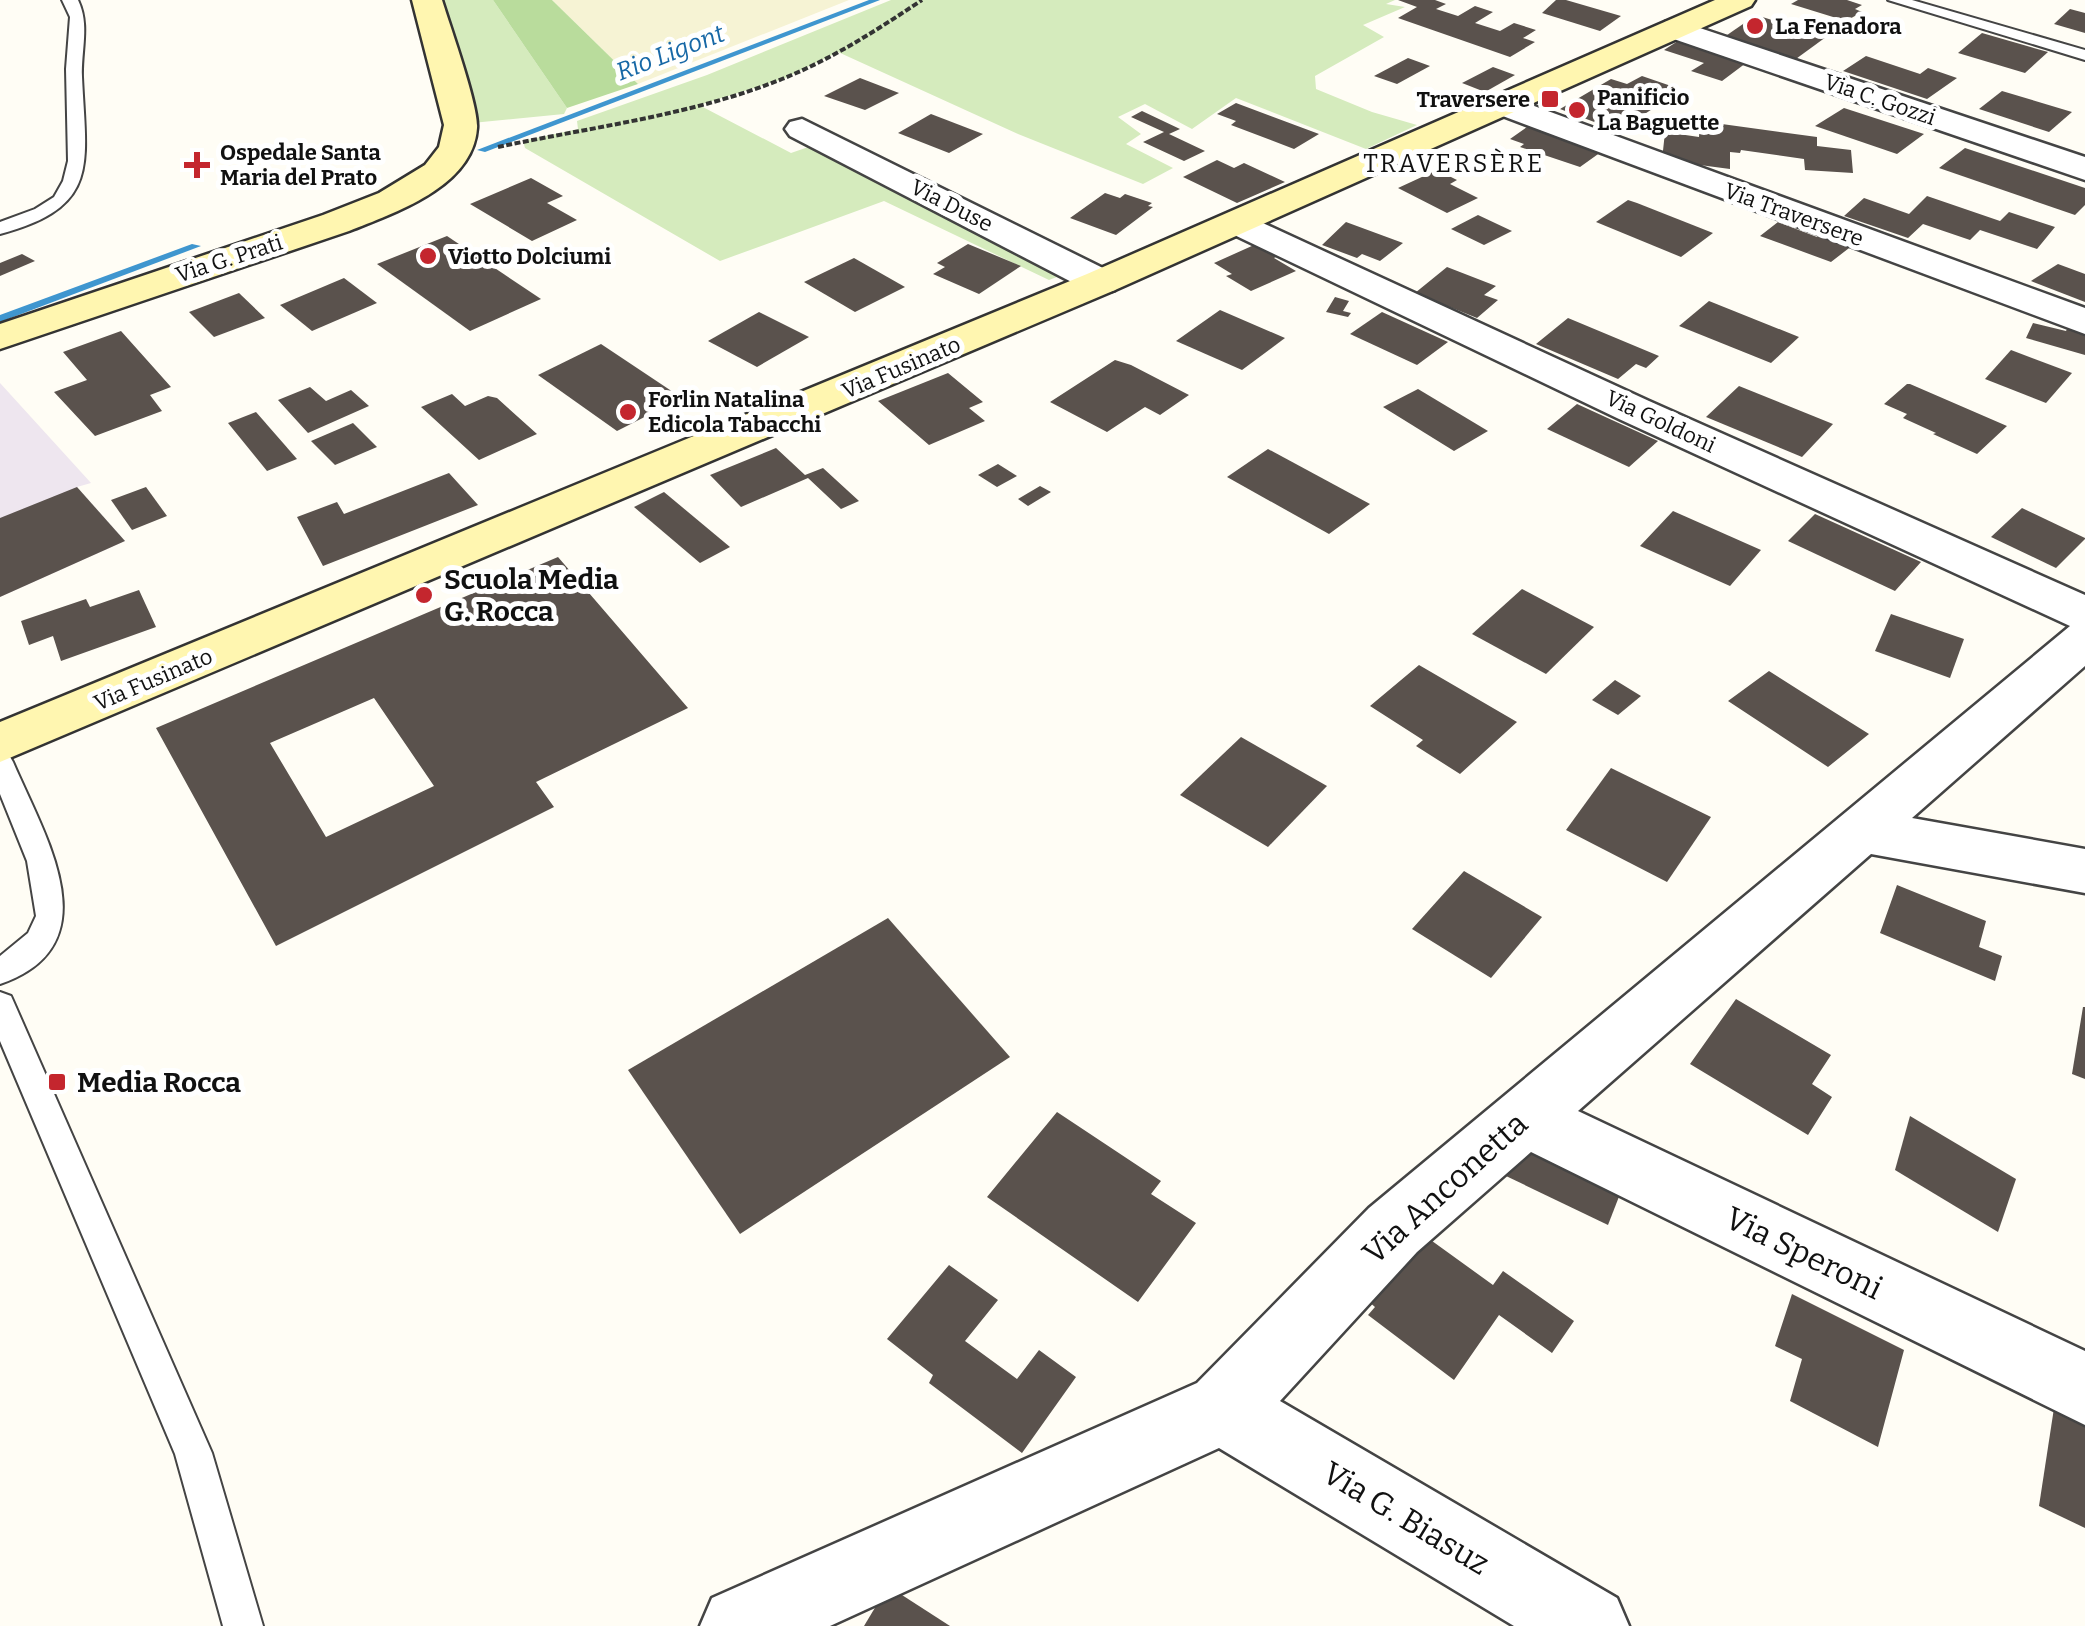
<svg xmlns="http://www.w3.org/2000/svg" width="2085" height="1626" font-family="Bitter,serif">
  <rect width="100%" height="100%" fill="#fffdf5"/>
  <path fill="#eee6ef" d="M0,383l91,100 -14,4 48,54 -125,56z"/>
  <path fill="#f6f3d4" d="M552,0h297l-211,84z"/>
  <g fill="#d5ebbd">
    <path d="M438,0h55l74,108 -3,6 -92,9z"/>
    <path d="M891,0h504l-9,4 19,3 -42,18 21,12 -69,39 1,13 56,23 45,13 -51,24 -130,-51 -44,31 -47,-25 -27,13 23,17 -15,10 47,24 -30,16 -125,-50 -180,-82 -55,27 -84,26 92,48 26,-9 245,131 -13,5 -165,-79 -164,60 -195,-113 -2,-7 55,-12 -1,-8 130,-46z"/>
  </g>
  <path fill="#b9dc9c" d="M493,0h59l86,84 -71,24z"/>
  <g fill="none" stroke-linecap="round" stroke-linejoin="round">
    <g fill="#3f96cf" fill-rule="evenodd">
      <path d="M869,0h11l-395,152 -8,-2z"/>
      <path d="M192,244l9,2 -201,76v-7z"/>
    </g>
  </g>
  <g fill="#5a524d" fill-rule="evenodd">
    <path d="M1398,0h37l11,4 -10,5 22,7 17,-10 18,6 -18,11 25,8 14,-8 22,7 -13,8 12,4 -25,15 -112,-39 19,-11z"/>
    <path d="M1556,0h10l55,16 -21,15 -58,-18z"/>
    <path d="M1798,0h49l15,5 -7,4 7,3 -16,9 -55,-17z"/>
    <path d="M2070,9l15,4v20l-31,-9z"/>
    <path d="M1756,15l70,22 -37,27 -72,-22z"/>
    <path d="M1982,33l66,19 -23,21 -67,-20z"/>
    <path d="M1681,39l69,21 -28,21 -31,-10 13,-8 -40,-13z"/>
    <path d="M1866,56l54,18 8,-6 29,10 -30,21 -84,-28z"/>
    <path d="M1408,58l22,8 -33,18 -23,-8z"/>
    <path d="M1493,67l22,8 -30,17 -23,-9z"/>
    <path d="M1642,76l32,11 -14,9 8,3 -50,32 -58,-22 51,-30 16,5z"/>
    <path d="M860,78l39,15 -34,17 -41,-14z"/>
    <path d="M2002,91l70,21 -23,20 -70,-23z"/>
    <path d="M1236,103l83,31 -25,15 -63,-24 5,-4 -19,-7z"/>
    <path d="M1844,108l80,26 -27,20 -82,-28z"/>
    <path d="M1142,111l38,18 -11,5 36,17 -21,10 -41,-19 21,-10 -33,-15z"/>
    <path d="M931,114l52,20 -34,19 -51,-20z"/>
    <path d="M1700,121l117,16v9l34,4 2,23 -48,-3 -1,-11 -63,-9 -1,3 -10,-1v17l-68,-9 3,-28 34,5z"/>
    <path d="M1527,127l74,25 -21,15 -60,-20 4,-3 -14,-5z"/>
    <path d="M1965,148l120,40v17l-10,10 -136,-47z"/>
    <path d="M1217,160l17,8 10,-5 41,19 -48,21 -54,-26z"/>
    <path d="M1437,170l20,10 -7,4 28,14 -31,15 -49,-25z"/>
    <path d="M531,178l32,18 -16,7 30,17 -45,21 -62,-37z"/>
    <path d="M1105,193l15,5 5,-4 27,9 -4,3 5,1 -37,28 -46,-17z"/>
    <path d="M1927,196l73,25 9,-9 46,15 -18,22 -57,-19 -10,10 -47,-16 -15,14 -64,-22 20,-18 45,16z"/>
    <path d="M1628,200l9,3 76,30 -32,24 -85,-35z"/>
    <path d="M1478,215l34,16 -28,14 -33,-16z"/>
    <path d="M1346,222l57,21 -23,18 -18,-7 -5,4 -35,-13z"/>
    <path d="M1778,222l39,15 5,-4 31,12 -22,17 -71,-26z"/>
    <path d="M447,236l94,63 -71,32 -93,-67z"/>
    <path d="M1263,241l21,12 -10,5 22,13 -45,20 -25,-15 6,-2 -18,-11z"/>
    <path d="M968,244l53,22 -42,28 -46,-20 12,-7 -8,-4z"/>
    <path d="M22,254l13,7 -35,15v-13z"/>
    <path d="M854,258l51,29 -50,25 -51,-30z"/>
    <path d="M2058,264l27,10v28l-54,-21z"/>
    <path d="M1447,267l49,19 -12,9 14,5 -21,18 -62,-25z"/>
    <path d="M344,278l33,25 -65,28 -32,-26z"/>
    <path d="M239,293l26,25 -51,19 -25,-25z"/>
    <path d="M1335,297l14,4 -6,10 8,2 -3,4 -22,-5z"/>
    <path d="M1709,301l90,36 -28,26 -92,-37z"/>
    <path d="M1220,310l65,28 -43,32 -66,-29z"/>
    <path d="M759,312l50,25 -52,30 -49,-26z"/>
    <path d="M1382,312l66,30 -31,23 -67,-31z"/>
    <path d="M1568,318l91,38 -13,12 -10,-4 -18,15 -82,-35z"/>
    <path d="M2033,323l33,8 4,-8 15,5v27l-59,-17z"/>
    <path d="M121,331l50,56 -21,8 12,16 -67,25 -41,-44 33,-12 -24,-28z"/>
    <path d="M601,344l81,54 -65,33 -79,-56z"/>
    <path d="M2011,350l61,23 -26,30 -61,-24z"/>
    <path d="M1115,360l16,5 58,30 -29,20 -15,-8 -38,25 -57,-30z"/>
    <path d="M948,373l35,29 -14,6 16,13 -56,24 -51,-44z"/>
    <path d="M1907,384h3l97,42 -30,28 -44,-20 3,-1 -33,-15 4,-4 -23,-10z"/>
    <path d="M1739,386l94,38 -31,33 -96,-40z"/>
    <path d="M310,387l16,14 25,-11 18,16 -61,27 -30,-33z"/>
    <path d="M1418,389l70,42 -34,20 -71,-44z"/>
    <path d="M452,394l13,12 23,-10 9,2 40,36 -58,26 -58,-53z"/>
    <path d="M1577,404l81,37 -29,26 -82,-38z"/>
    <path d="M256,412l41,47 -30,12 -39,-48z"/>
    <path d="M353,423l24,24 -42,18 -24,-24z"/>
    <path d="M776,448l29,27 18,-7 36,33 -18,8 -33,-31 -67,29 -31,-32z"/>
    <path d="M1268,449l102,55 -41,30 -102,-57z"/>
    <path d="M998,464l19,12 -20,11 -19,-12z"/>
    <path d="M449,473l29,32 -155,61 -26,-49 40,-15 7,12z"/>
    <path d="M1040,486l11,6 -23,14 -10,-7z"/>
    <path d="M77,487l48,54 -125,56v-79z"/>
    <path d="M146,487l21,29 -35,14 -21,-30z"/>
    <path d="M664,492l66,55 -30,16 -66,-56z"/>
    <path d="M2022,508l63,30v1l-29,29 -65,-31z"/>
    <path d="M1673,511l88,39 -31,36 -90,-40z"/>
    <path d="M1815,514l106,48 -26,29 -107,-50z"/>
    <path d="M558,557l130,151 -152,74 18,25 -278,139 -120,-218zM374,698l60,88 -108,51 -56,-94z"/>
    <path d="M1522,589l72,38 -48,47 -74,-40z"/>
    <path d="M139,590l17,37 -95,34 -8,-25 -24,9 -8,-24 65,-22 4,8z"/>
    <path d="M1891,614l73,25 -14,39 -75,-27z"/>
    <path d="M1419,665l98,57 -57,52 -44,-28 7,-6 -53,-34z"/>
    <path d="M1769,671l33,21 67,42 -41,33 -100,-66z"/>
    <path d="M1615,680l26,16 -23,19 -26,-15z"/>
    <path d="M1241,737l86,49 -59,61 -88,-52z"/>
    <path d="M1611,768l100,49 -44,65 -101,-52z"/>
    <path d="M1464,871l78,46 -51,61 -79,-49z"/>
    <path d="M1897,885l89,36 -7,26 23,9 -7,25 -115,-48z"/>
    <path d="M888,918l122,139 -270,177 -112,-164z"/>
    <path d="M1736,999l95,56 -19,29 20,13 -24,38 -118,-71z"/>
    <path d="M2083,1007h2v72l-13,-5z"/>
    <path d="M1057,1112l104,69 -10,13 45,29 -58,79 -151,-105z"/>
    <path d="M1910,1116l106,63 -18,53 -103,-62z"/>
    <path d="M1553,1132l74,44 -19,49 -102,-49z"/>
    <path d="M1421,1233l72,52 10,-14 71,50 -22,32 -53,-38 -45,65 -86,-65 7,-8 -7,-6z"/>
    <path d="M949,1265l49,35 -33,41 52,38 22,-29 37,27 -54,76 -93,-70 4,-8 -46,-36z"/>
    <path d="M1792,1294l112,56 -26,97 -88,-46 12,-42 -27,-13z"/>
    <path d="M2056,1395l29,13v120l-46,-22z"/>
    <path d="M888,1586l62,40h-86z"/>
  </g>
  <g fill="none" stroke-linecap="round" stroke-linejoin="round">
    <g stroke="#444" stroke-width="4">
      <g id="lane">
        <path d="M62,0h16c12,25 3,50 4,77 4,88 19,130 -82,157v-12l35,-13 19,-12 9,-16 5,-20 -2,-92 4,-52z"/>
        <path d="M1888,0h24l173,50v10z"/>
        <path d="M0,752l9,3 4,7c31,73 101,183 -13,222v-28l28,-23 8,-17 -9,-55 -27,-67z"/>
        <path d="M0,992l11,4 4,9 197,448 51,173h-40l-48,-172 -175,-413z"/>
      </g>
    </g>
    <g stroke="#444" stroke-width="5">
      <g id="street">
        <path d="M1676,20l409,137v23l-420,-144 -4,-7 4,-7z"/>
        <path d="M1504,95l581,213v26l-593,-222 -5,-7 5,-7z"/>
        <path d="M802,119l313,155 5,8 -5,8 -14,4 -14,-4 -297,-154 -5,-7 5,-7z"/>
        <path d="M1239,212l410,189 436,194v71l-173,152 173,31v44l-214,-39 -293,257 507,240v74l-554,-273 -114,100 -137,149 337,197 12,28h-115l-295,-178 -389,178h-130l12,-28 485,-215 172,-175 701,-582 -451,-207 -393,-188 -5,-8 5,-8z"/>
      </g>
    </g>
    <g stroke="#333" stroke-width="5">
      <g id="secondary">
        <path d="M412,0h30c8,26 37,107 35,128 -4,59 -83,85 -128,103l-349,118v-25l323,-109 56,-22 46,-28 14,-18 5,-22z"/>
        <path d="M1715,0h40l-4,6 -636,284 -1115,472v-40l1087,-448z"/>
      </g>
    </g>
    <path stroke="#333" stroke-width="4" stroke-dasharray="6 2.5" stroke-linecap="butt" d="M498,147c94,-20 195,-32 284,-68 50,-20 95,-49 140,-79"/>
    <use href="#lane" fill="#fff" fill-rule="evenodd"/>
    <use href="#street" fill="#fff" fill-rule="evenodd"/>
    <use href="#secondary" fill="#fff6b0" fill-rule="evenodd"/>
  </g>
  <g fill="#c4262e" stroke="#fff" stroke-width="4">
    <circle cx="1755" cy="26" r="10"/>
    <rect x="1540" y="89" width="20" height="20" rx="5"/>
    <circle cx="1577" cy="110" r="10"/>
    <path d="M192 150h10v10h10v10h-10v10h-10v-10h-10v-10h10z"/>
    <circle cx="428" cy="256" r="10"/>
    <circle cx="628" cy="412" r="10"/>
    <circle cx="424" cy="595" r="10"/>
    <rect x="47" y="1072" width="20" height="20" rx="5"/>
  </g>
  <g text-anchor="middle" stroke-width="10" stroke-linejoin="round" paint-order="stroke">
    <g font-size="22" font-weight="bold" fill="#111" stroke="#fff" text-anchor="start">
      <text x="1775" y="34">La Fenadora</text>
      <text x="1597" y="105">Panificio<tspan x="1597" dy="25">La Baguette</tspan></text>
      <text x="1530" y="107" text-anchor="end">Traversere</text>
      <text x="220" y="160">Ospedale Santa<tspan x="220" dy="25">Maria del Prato</tspan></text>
      <text x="448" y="264">Viotto Dolciumi</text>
      <text x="648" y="407">Forlin Natalina<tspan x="648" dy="25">Edicola Tabacchi</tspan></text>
    </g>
    <g font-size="22" fill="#111" stroke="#fff">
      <text transform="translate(1880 99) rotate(19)" y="8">Via C. Gozzi</text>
      <text transform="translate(952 205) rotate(27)" y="8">Via Duse</text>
      <text transform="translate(1794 214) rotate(20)" y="8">Via Traversere</text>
      <text transform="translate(229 258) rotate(-18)" y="8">Via G. Prati</text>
      <text transform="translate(901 367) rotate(-23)" y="8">Via Fusinato</text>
      <text transform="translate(1661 421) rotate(25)" y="8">Via Goldoni</text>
      <text transform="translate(153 679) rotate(-23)" y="8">Via Fusinato</text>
    </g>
    <g font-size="25" font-style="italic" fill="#1768a6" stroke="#fff">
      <text transform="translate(670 52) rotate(-21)" y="9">Rio Ligont</text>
    </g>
    <g font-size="25" letter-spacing="2.5" fill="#111" stroke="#fff">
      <text x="1454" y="172">TRAVERSÈRE</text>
    </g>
    <g font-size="28" font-weight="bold" fill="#111" stroke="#fff" text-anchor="start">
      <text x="444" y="589">Scuola Media<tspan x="444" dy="32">G. Rocca</tspan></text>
      <text x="77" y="1092">Media Rocca</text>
    </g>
    <g font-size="32" fill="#111" stroke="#fff">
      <text transform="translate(1445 1188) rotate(-42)" y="11">Via Anconetta</text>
      <text transform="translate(1804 1253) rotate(26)" y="11">Via Speroni</text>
      <text transform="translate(1406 1518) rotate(31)" y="11">Via G. Biasuz</text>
    </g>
  </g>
</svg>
